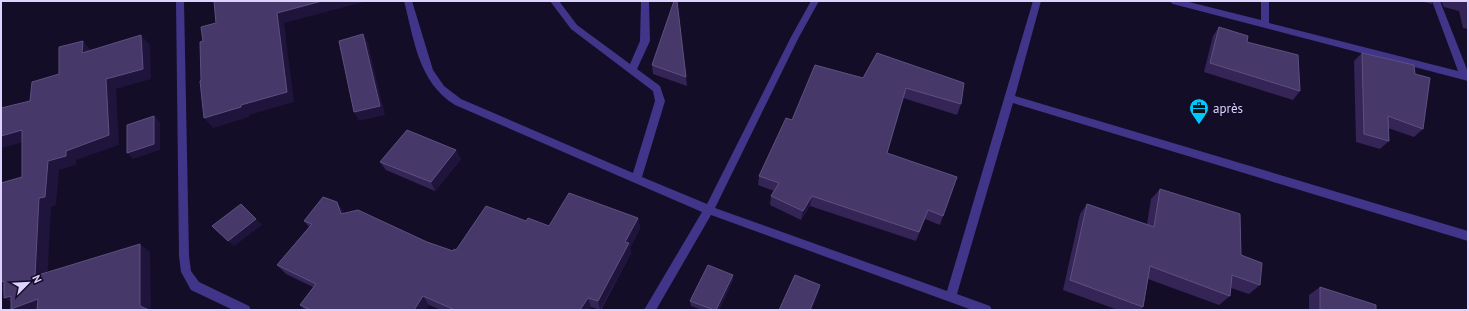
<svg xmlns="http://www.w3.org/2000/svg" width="1469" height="311" font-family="'PT Sans',sans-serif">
  <rect width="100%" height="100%" fill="#140d27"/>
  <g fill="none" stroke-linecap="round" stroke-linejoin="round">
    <g fill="#413589" fill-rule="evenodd">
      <path d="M176,1h8l5,255 2,15 8,11 50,24 2,4h-18l-42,-20 -10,-18 -2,-16z"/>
      <path d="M404,1h8l21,69 11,16 17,13 172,74 22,-72 -2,-10 -82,-62 -21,-28h9l18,24 53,39 10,-23 1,-40h8l1,40 -13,28 23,17 5,15 -23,76 65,27 84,-167 20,-36h8l-20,36 -84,171 232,83 86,-290h8l-26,95 453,135v10l-455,-138 -56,191 33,12 2,4h-20l-261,-95 -55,95h-12l58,-98 -247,-107c-37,-23 -41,-66 -51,-104z"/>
      <path d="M1169,1h16l76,19v-19h8v22l189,48 -26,-70h8l28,71v9l-295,-77z"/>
    </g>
  </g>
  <g fill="#342556">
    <path d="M1420,1h14l-2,3z"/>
    <path d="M1441,1h27v28l-5,-1 -4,-17 -15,-4z"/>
    <path d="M1219,27l28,15 53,49 -7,9 -89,-28 9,-36z"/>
    <path d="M877,53l84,51 -4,11 -54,-17 -16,55 56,63 -3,9 -15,-6 -9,22 -106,-35 -9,14 -31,-15 1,-9 3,-5 -16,-6 1,-9 33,-56 71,-42z"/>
    <path d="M1362,53l61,76 -9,8 -26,-9 1,13 -9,8 -24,-7 -2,-81z"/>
    <path d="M652,65l34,12 1,9 -34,-12z"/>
    <path d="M461,159l-26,32 -49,-21 -6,-8z"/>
    <path d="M1160,189l81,66 19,30 -11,9 -18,-6 -1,8 -11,9 -71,-26 -5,28 -3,3h-22l-55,-20 17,-76 7,-10 60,20 4,-25z"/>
    <path d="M345,213l108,38 73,-30 23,5 89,-8 2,10 -10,20 1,5 -30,57 -10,-3 -2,3h-148l-12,-5 -3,5h-121l-5,-5 13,-18 -27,-13 -9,-9 32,-38 -5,-6z"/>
    <path d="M733,275v5l-14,30h-17l-11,-4 -1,-5z"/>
    <path d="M1320,287l56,23h-67v-15z"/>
  </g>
  <g fill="#1f143b">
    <path d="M322,1h46l-84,22 10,79 -45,13v2l-36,11 -9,-10 37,-13 36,-92z"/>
    <path d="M363,34l5,9 17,72 -26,6 -5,-9z"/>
    <path d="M141,35l9,10 1,34 -35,10 3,56 -43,15v5l-17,5 -3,35 -5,2 -4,77 -12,-8 4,-78 9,-37 58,-82z"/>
    <path d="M83,41l9,10 -10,2z"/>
    <path d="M154,116l6,6v28l-27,9 -6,-6z"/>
    <path d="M22,130l11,9 -31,9 -1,-1v-11z"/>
    <path d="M456,150l5,9 -26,32 -4,-9z"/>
    <path d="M812,196l-2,10 -9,14 2,-9z"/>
    <path d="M337,202l8,11 4,11 -8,-10z"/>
    <path d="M638,218l2,10 -10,20 1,5 -31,57 -2,-9 27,-59z"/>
    <path d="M256,219l6,6 -28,21 -6,-5z"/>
    <path d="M140,244l10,8 1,58h-5l-6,-4z"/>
    <path d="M733,275v5l-14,30h-3z"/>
    <path d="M4,281l13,8 -16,5v-12z"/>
    <path d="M820,285l-1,7 -7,18h-2z"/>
    <path d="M11,296l6,10 -13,-8z"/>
    <path d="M423,296l6,9 -3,5h-12z"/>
    <path d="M588,298l3,9 -2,3h-9z"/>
    <path d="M38,299l4,11h-30l-1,-1z"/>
  </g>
  <g fill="#463868" stroke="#5e5080">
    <path d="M214,1h108l-45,12 10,79 -46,13v2l-37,11 -4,-37 1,-1 -1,-38 3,-1 -2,-14 15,-4z"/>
    <path d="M674,1h3l9,76 -34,-12z"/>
    <path d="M1219,27l29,9 -1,6 51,13 2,36 -90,-28z"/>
    <path d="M363,34l17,72 -26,6 -15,-71z"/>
    <path d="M141,35l2,34 -37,10 3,56 -43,16v5l-18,5 -3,36 -6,1 -4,78 105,-32v62l9,4h-112l1,-11 -27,10v-13l-7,2v-17l-3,1v-99l21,-6v-47l-21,6v-28l29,-7 2,-19 27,-8v-27l24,-6 -1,12z"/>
    <path d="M877,53l87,30 -3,21 -55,-16 -19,65 70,24 -14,39 -15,-6 -9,22 -107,-36 -9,15 -32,-15 8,-13 -20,-7 27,-58 6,2 23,-55 48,13z"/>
    <path d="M1362,53l52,12 1,9 15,4 -7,51 -35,-13 1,25 -25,-7z"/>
    <path d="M154,116v28l-27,9v-28z"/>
    <path d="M407,130l49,20 -25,32 -51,-20z"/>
    <path d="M1160,189l80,25 1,41 21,8 -2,22 -28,-10 -2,21 -80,-30 -7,41 -73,-27 17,-76 67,23z"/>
    <path d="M569,193l69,25 -13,24 4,1 -31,58 -10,-3 -8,12h-125l-32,-14 -9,14h-103l-11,-5 16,-21 -39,-19 35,-41 -8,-3 19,-24 14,5 4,12 17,-4 69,32 26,9 1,-2 2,1 30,-44 40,15 2,-3 21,8z"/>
    <path d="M241,204l15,15 -28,22 -16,-15z"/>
    <path d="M708,265l25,10 -17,35h-2l-24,-9z"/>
    <path d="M795,275l25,10 -10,25h-31z"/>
    <path d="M1320,287l56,18v5h-56z"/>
  </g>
  <defs>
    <g id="office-pin" transform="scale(1)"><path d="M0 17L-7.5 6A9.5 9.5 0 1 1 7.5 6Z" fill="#00c8fe" stroke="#140d27"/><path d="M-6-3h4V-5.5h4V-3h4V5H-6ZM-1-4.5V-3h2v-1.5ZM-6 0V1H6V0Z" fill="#111"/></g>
  </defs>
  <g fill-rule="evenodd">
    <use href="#office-pin" x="1199" y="108"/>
  </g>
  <g text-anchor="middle" stroke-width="3" stroke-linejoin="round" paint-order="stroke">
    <g font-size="13" fill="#ddd3ff" stroke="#140d27" text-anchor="start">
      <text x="1213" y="113">après</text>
    </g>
  </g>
  <rect width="1469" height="311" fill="none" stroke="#ddd3ff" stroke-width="4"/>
  <g transform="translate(28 283) rotate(66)" stroke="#140d27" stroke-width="3" paint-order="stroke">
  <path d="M0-3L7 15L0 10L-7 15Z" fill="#ddd3ff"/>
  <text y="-6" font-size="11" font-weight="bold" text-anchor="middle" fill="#ddd3ff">N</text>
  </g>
</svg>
